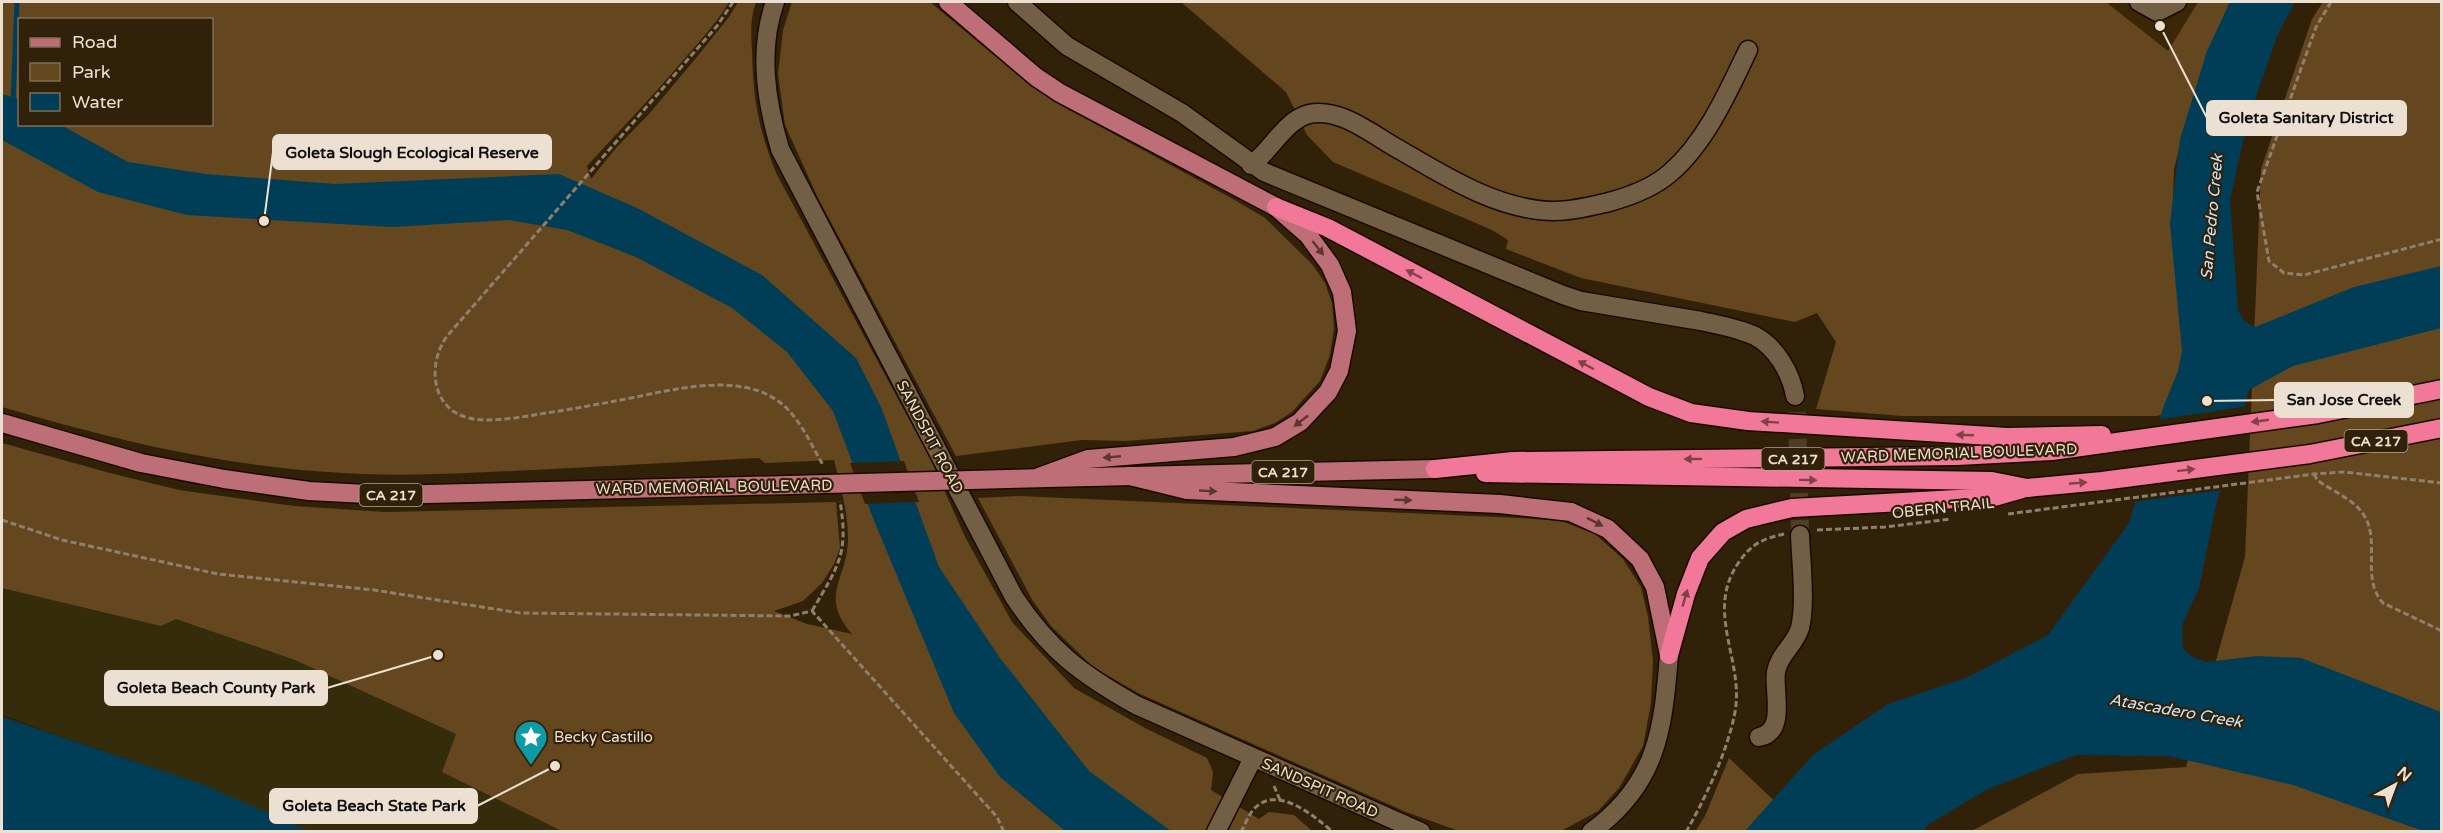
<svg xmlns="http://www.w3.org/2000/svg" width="2443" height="833" font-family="'Varela Round',sans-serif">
  <rect width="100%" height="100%" fill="#322109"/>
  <path fill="#3b2605" d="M2106,2h92l-30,49z"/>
  <g fill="#64471e" fill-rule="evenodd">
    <path d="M2,2h727c-13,22 -32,42 -49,62 -30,35 -62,68 -93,102l4,13 25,-31 33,-34 47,-56 33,-41 9,-15h18c-6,16 -5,33 -4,50 1,48 7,79 25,123l153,283 35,79 47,85 62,66 71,40 62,30 6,14 -2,18 48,29 10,-7 25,3 18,16h-1004l-104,-46 -202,-71v-271l108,30 69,17 115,16 91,6 451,-10 4,46 -6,16 -12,19 -19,18 -29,10 33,13 45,10c-34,-39 -4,-54 -4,-96 0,-27 -8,-52 -14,-78l-69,3 -6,-5c-76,4 -151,8 -226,12 -64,3 -126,7 -190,3 -117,-6 -230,-33 -341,-66zM20,20h192v104h-192z"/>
    <path d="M792,2h138l83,69 40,30 180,98 32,19 47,46 13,19 7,20 2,25 -4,27 -10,26 -28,31 -17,11 -22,8 -128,10 -43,-1 -126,16 -138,-258 -33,-73 -7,-51 5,-44z"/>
    <path d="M1181,2h925l62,49 30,-49h32l-17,39 -30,93 -9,35 -2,59 17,114 -22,71 -10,3h-255l-86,-7 20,-67 -19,-29 -22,9 -214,-44 -75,-29 2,-9 -16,-10 -159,-68 -26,-27 -21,-43z"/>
    <path d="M2323,2h118v829l-471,1 108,-58 108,-7 59,-210 16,-388 51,-150z"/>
    <path d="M1019,496l500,22 42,3 34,13 28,25 18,28 7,30 5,43 -2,43 -8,43 -24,42 -21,23 -37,20h-102l-53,-19 -268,-119 -45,-26 -42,-41 -18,-25 -55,-103z"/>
    <path d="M1729,758l77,73 -111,1 10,-16z"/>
  </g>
  <path fill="#342c0b" d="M2,588l159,38 15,-7 119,41 161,74 -14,38 120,59h-254l-104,-46 -156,-53 -46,-18z"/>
  <g fill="#003e57">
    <path d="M2230,2h65l-17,32 -31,88 -17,79 8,109 6,11 11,6 99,-40 87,-21v62l-148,38 -44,24 -32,111 -18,87 -17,37 1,23 9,9 15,5 50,-6 44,2 140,54v119h-18l-130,-46 -124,-29 -93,-1 -88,34 -59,35 -6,7 -179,1 69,-77 75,-51 80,-27 80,-42 81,-112 34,-115 15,-37 4,-20 -12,-127 10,-85 27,-88z"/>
    <path d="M2,94l17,5 1,25 41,1 67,37 78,12 129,10 224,-10 78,34 125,67 94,83 25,49 58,160 61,91 89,113 82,60h-106l-65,-54 -46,-64 -81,-195 -40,-107 -46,-59 -55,-44 -96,-51 -69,-27 -58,-10 -117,7 -205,-12 -89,-23 -96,-52z"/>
    <path d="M2,717l202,68 104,46h-306z"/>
  </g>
  <g fill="#322109">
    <path d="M2248,406l-25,84 -91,12 25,-82z"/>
    <path d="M904,461l15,41 -54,2 -15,-41z"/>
  </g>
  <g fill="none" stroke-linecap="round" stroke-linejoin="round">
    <path stroke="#003e57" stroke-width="5" d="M13,102l4,-100"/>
    <path stroke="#4e3e27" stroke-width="18" stroke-dasharray="18 9" stroke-linecap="butt" d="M1797,412l3,123"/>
    <g stroke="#190a00" stroke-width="21">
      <g id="minor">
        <path d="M775,2c-17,48 -9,99 5,147l234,448c36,54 67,77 122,108l285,127"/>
        <path d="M1017,2l50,44 115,67 82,59 299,123 18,6c40,7 80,13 120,20 18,4 37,7 54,15 21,11 36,37 40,60"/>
        <path d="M2139,2l18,10 20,-10"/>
        <path d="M1251,165c20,-14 34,-45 58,-51 32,-7 65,22 91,36 46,27 100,61 155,61 19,0 37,-5 54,-9 22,-6 44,-14 61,-29 36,-31 58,-81 78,-123"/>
        <path d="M1759,737c28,-5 14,-46 17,-65 3,-18 19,-27 24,-44 6,-24 1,-67 0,-93"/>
        <path d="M1216,832l37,-74"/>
        <path d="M1591,832c66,-48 72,-101 78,-177"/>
      </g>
    </g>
    <g stroke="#190a00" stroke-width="21">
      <g id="major">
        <path d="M948,2l88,75 24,16 216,114 32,28 22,30 12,27 5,39 -8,40 -11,21 -28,30 -25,15 -41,10 -146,12 -49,18"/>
        <path d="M2,423l139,40 83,16 85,12 77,4 403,-10"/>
        <path d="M1130,476l57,14 313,14 71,8 37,17 32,30 15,28 14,68"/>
        <path d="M1007,479l428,-10"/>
      </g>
    </g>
    <g stroke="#190a00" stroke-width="21">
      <g id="highway">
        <path d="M1276,207l52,21 321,169 42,16 57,8 259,16 95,-2"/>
        <path d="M1435,469l78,-8 444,-5 95,-5 266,-37 124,-25"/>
        <path d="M1485,473l507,8 35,7 75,-7 208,-27 132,-26"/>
        <path d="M1669,655l17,-61 14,-36 23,-26 23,-13 46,-11 202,-11 28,-8"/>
      </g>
    </g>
    <g stroke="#8e806d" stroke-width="3" stroke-dasharray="6 3" stroke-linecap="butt">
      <path d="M733,2l-16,24 -269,309c-21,27 -18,74 21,83 15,4 31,1 46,0 32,-5 63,-10 95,-16 48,-8 121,-32 165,-3 23,14 35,44 48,66"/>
      <path d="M2331,2l-15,25 -59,165 12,69 15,12 20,2 138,-36"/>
      <path d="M2314,474l3,6c15,11 39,20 48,37 15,26 -4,62 18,86l59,28"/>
      <path d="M2008,514l306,-40 30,-2 98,11"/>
      <path d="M2,520l60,20 156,34 156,16 146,23 270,3 22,-5 185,206 7,15"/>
      <path d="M1817,530l68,-3 66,-8"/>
      <path d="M812,611c26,-45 37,-56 28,-110"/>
      <path d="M1274,786l6,14"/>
      <path d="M1241,832c4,-7 7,-16 12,-22 23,-27 61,6 80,22"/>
      <path d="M1686,832c19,-33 40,-78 48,-115 13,-54 -31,-104 5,-155 13,-19 24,-23 45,-28"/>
    </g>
    <use href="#minor" stroke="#725f45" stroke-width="18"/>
    <use href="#major" stroke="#be6e77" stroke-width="18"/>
    <use href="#highway" stroke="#f17899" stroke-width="18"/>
    <g stroke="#190a00" stroke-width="21" stroke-linecap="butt">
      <path id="major-bridge" d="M789,485l218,-6"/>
    </g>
    <use href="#major-bridge" stroke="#be6e77" stroke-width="18"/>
  </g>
  <defs><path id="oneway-solid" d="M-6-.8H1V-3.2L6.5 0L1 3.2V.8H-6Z" transform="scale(1.5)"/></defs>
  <g fill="#5c382a">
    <use href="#oneway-solid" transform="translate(1318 248) rotate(52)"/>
    <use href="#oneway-solid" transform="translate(1301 421) rotate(142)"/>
    <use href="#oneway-solid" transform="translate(1112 457) rotate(175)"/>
    <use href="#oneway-solid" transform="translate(1208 491) rotate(3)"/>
    <use href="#oneway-solid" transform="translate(1403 500) rotate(2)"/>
    <use href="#oneway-solid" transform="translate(1595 522) rotate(27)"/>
  </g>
  <g fill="#7e4443">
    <use href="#oneway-solid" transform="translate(1414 274) rotate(-152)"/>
    <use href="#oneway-solid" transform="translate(1586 365) rotate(-152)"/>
    <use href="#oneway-solid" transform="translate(2260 421) rotate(172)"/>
    <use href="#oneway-solid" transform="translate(1770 422) rotate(-176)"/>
    <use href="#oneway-solid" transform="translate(1965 435) rotate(-178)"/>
    <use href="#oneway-solid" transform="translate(1693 459) rotate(179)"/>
    <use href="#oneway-solid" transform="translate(2186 470) rotate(-7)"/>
    <use href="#oneway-solid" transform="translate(1808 480) rotate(1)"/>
    <use href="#oneway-solid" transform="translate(2078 483) rotate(-5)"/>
    <use href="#oneway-solid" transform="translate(1685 598) rotate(-74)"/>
  </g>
  <defs>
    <g id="sight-pin" transform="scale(1.725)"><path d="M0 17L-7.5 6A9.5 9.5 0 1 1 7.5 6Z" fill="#0f9aa8" stroke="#322109"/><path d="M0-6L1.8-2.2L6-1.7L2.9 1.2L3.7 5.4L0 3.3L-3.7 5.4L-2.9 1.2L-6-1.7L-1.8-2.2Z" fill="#fff"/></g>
  </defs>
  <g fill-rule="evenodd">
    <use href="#sight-pin" x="531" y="737"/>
  </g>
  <g text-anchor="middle" stroke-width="4.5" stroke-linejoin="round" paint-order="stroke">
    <g fill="#322109" stroke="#b4a796" stroke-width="1.5">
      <rect x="2344.5" y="430" width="63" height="22" rx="4.5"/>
      <rect x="1761.5" y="448" width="63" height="22" rx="4.5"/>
      <rect x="1251.5" y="461" width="63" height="22" rx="4.5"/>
      <rect x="359.5" y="484" width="63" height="22" rx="4.5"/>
    </g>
    <g font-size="14" font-weight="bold" fill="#ece0d2">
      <text x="2376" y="446">CA 217</text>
      <text x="1793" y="464">CA 217</text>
      <text x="1283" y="477">CA 217</text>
      <text x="391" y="500">CA 217</text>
    </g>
    <g font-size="15" fill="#ece0d2" stroke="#322109">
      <text transform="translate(930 437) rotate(62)" y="5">SANDSPIT ROAD</text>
      <text transform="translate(1959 453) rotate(-2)" y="5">WARD MEMORIAL BOULEVARD</text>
      <text transform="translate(714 487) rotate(-1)" y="5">WARD MEMORIAL BOULEVARD</text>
      <text transform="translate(1943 508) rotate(-6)" y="5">OBERN TRAIL</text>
      <text transform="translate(1320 788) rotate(24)" y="5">SANDSPIT ROAD</text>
    </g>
    <g font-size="15" fill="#ece0d2" stroke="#322109" text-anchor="start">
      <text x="554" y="742">Becky Castillo</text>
    </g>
    <g font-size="16" font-style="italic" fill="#c7e6f7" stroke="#322109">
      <text transform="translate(2211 217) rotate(-85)" y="6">San Pedro Creek</text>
      <text transform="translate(2176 710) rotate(10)" y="6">Atascadero Creek</text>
    </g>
  </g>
  <path fill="none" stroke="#ece0d2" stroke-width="2" d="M2160 26L2207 118M264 221L273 152M2207 401L2275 400M438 655L327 688M555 766L477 806"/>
  <g fill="#ece0d2" stroke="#322109" stroke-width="2">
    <circle cx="2160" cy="26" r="6"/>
    <circle cx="264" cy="221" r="6"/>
    <circle cx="2207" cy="401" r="6"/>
    <circle cx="438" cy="655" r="6"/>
    <circle cx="555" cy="766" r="6"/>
  </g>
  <g fill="#ece0d2" stroke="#ece0d2" stroke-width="2">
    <rect x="2207" y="101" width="199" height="34" rx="6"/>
    <rect x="273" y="135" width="278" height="34" rx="6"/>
    <rect x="2275" y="383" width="138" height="34" rx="6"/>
    <rect x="105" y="671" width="222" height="34" rx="6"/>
    <rect x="270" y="789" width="207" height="34" rx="6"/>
  </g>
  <g font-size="16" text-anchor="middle" font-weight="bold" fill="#111">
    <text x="2306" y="123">Goleta Sanitary District</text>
    <text x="412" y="158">Goleta Slough Ecological Reserve</text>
    <text x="2344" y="405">San Jose Creek</text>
    <text x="216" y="693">Goleta Beach County Park</text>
    <text x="374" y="811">Goleta Beach State Park</text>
  </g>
  <rect width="2443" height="833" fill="none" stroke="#ece0d2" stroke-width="6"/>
  <rect x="18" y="18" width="195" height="108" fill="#322109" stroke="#7c6d59" stroke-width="1.5"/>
  <rect x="30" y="38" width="30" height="9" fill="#be6e77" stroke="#7c6d59" stroke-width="1.5"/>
  <text x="72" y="48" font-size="18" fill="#ece0d2">Road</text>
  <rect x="30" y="63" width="30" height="18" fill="#64471e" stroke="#7c6d59" stroke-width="1.5"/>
  <text x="72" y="78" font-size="18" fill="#ece0d2">Park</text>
  <rect x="30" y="93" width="30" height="18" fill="#003e57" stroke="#7c6d59" stroke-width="1.5"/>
  <text x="72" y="108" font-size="18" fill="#ece0d2">Water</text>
  <g transform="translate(2395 785) rotate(41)" stroke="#322109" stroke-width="4.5" paint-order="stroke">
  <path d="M0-4.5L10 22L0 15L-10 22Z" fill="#ece0d2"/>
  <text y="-9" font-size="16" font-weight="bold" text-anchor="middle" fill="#ece0d2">N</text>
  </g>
</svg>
